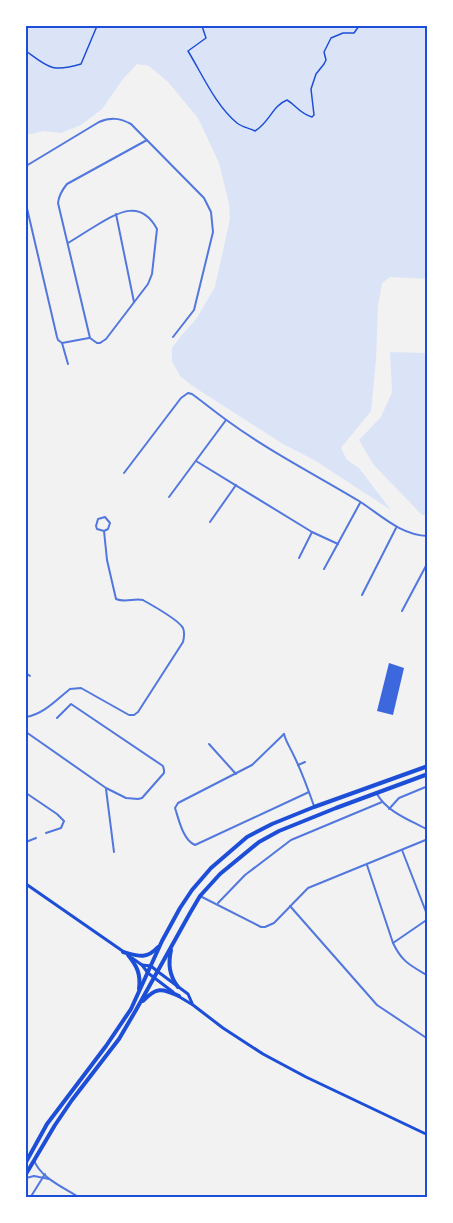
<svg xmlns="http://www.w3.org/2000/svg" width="453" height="1223" font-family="'Alegreya Sans',sans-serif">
  <rect width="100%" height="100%" fill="#f2f2f2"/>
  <g fill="#dbe4f7">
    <path d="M26,26h401v253l-37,-2 -8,6 -4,23 -2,54 -5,51 -30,37 6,12 12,8 32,42 -77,-50 -31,-16 -89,-57 -14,-11 -8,-15v-13l9,-12 15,-17 19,-32 15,-68 -1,-15 -10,-41 -21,-45 -30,-36 -19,-16 -12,-2 -14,15 -21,30 -21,16 -20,8 -18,-2 -11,3h-6z"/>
    <path d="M390,352l37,1v162h-5l-49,-51 -14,-24 22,-23 11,-25z"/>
  </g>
  <path fill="#3d67dc" d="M389,663l15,5 -11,47 -16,-4z"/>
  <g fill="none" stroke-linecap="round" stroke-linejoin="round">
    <g stroke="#1d4ed8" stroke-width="1.5">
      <path d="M202,26l4,12 -18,13c14,23 28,55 49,72 5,4 12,5 18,8 15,-9 17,-25 32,-31 10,6 12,13 25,17l2,-2 -3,-26 5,-15 8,-10 2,-4 -2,-8 7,-14 12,-5h11l5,-7"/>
      <path d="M26,27v-1"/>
      <path d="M26,51c22,16 26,22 55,13l16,-38"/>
    </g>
    <g stroke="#5277de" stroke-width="2">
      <path d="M26,166l73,-44c12,-5 21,-4 32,2l73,74 7,14 2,20 -19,78 -21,27"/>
      <path d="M26,204l31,133 1,3 4,3 6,21"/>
      <path d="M116,214l18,88"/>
      <path d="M68,243c10,-6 19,-12 29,-18 22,-13 44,-26 60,4l-5,45 -4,10 -42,55 -6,4h-3l-7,-5 -32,-135c1,-8 4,-13 9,-19l80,-44"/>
      <path d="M62,343l27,-5"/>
      <path d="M196,461l116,71 26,12"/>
      <path d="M124,473l57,-75 7,-5 4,1c11,8 22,17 33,25 42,31 89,55 134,82 22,14 41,34 69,35"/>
      <path d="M169,497l57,-77"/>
      <path d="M210,522l26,-37"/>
      <path d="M299,558l13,-26"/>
      <path d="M324,569l36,-66"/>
      <path d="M362,595l34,-67"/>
      <path d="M402,611l26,-49"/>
      <path d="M26,673l4,3"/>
      <path d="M26,717c18,-3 30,-17 44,-28l11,-1 48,27h5l4,-3 45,-70c1,-4 2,-9 0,-14 -5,-9 -30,-22 -40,-28 -9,-2 -18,3 -27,-1l-9,-39 -3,-29 4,-2 2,-6 -5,-6 -7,2 -2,7 1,3 7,2"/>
      <path d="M26,732l80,56 20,10 12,1 4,-1 22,-25v-3l-1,-4 -92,-62 -14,14"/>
      <path d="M284,734l-32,31 -74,38 -3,5c4,12 8,32 20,37l114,-53"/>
      <path d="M284,734c2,8 7,15 10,22 8,16 14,33 20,50"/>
      <path d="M209,744l27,30"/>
      <path d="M298,765l7,-3"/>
      <path d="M106,789l8,63"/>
      <path d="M26,793l31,21 7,7 -3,7 -15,5"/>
      <path d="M377,794c10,18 33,26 51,36"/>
      <path d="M389,809l10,-11 29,-12"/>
      <path d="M26,842l10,-4"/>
      <path d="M402,850l26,67"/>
      <path d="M367,865l26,78c9,19 17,22 35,33"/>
      <path d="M200,896l61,31h4l9,-4 34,-35 120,-49"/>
      <path d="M218,903l27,-28 46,-35 91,-38"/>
      <path d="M290,906l87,99 51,34"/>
      <path d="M393,943l35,-24"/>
      <path d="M34,1160c6,18 31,28 46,38"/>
      <path d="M26,1178l8,-2 15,3"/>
      <path d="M30,1198l15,-24"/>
    </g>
    <g stroke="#1d4ed8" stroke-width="3">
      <path d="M26,884l98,68"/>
      <path d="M132,958l10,7 6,8 25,19"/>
      <path d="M142,965l9,1 6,5 31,23 4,9"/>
      <path d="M178,996l15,9 30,23 40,26 43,23 122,58"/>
    </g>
    <g stroke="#1d4ed8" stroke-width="4">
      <path d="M171,950c-3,14 -2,25 7,37"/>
      <path d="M123,952c15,4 23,8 35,-5"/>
      <path d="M128,955c9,11 13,19 11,34"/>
      <path d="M143,1001c13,-14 19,-13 36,-5"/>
      <path d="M26,1162l21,-38 59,-78 25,-37 31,-68 18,-33 12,-18 19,-22 36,-31 25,-13 42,-17 114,-41"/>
      <path d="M26,1174l29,-49 17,-25 47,-61 17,-29 54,-97 10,-17 20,-22 39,-32 20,-11 57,-23 92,-34"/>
    </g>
  </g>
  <rect width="453" height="1223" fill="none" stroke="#ffffff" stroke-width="54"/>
  <rect x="27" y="27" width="399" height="1169" fill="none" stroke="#1d4ed8" stroke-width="2"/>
</svg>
